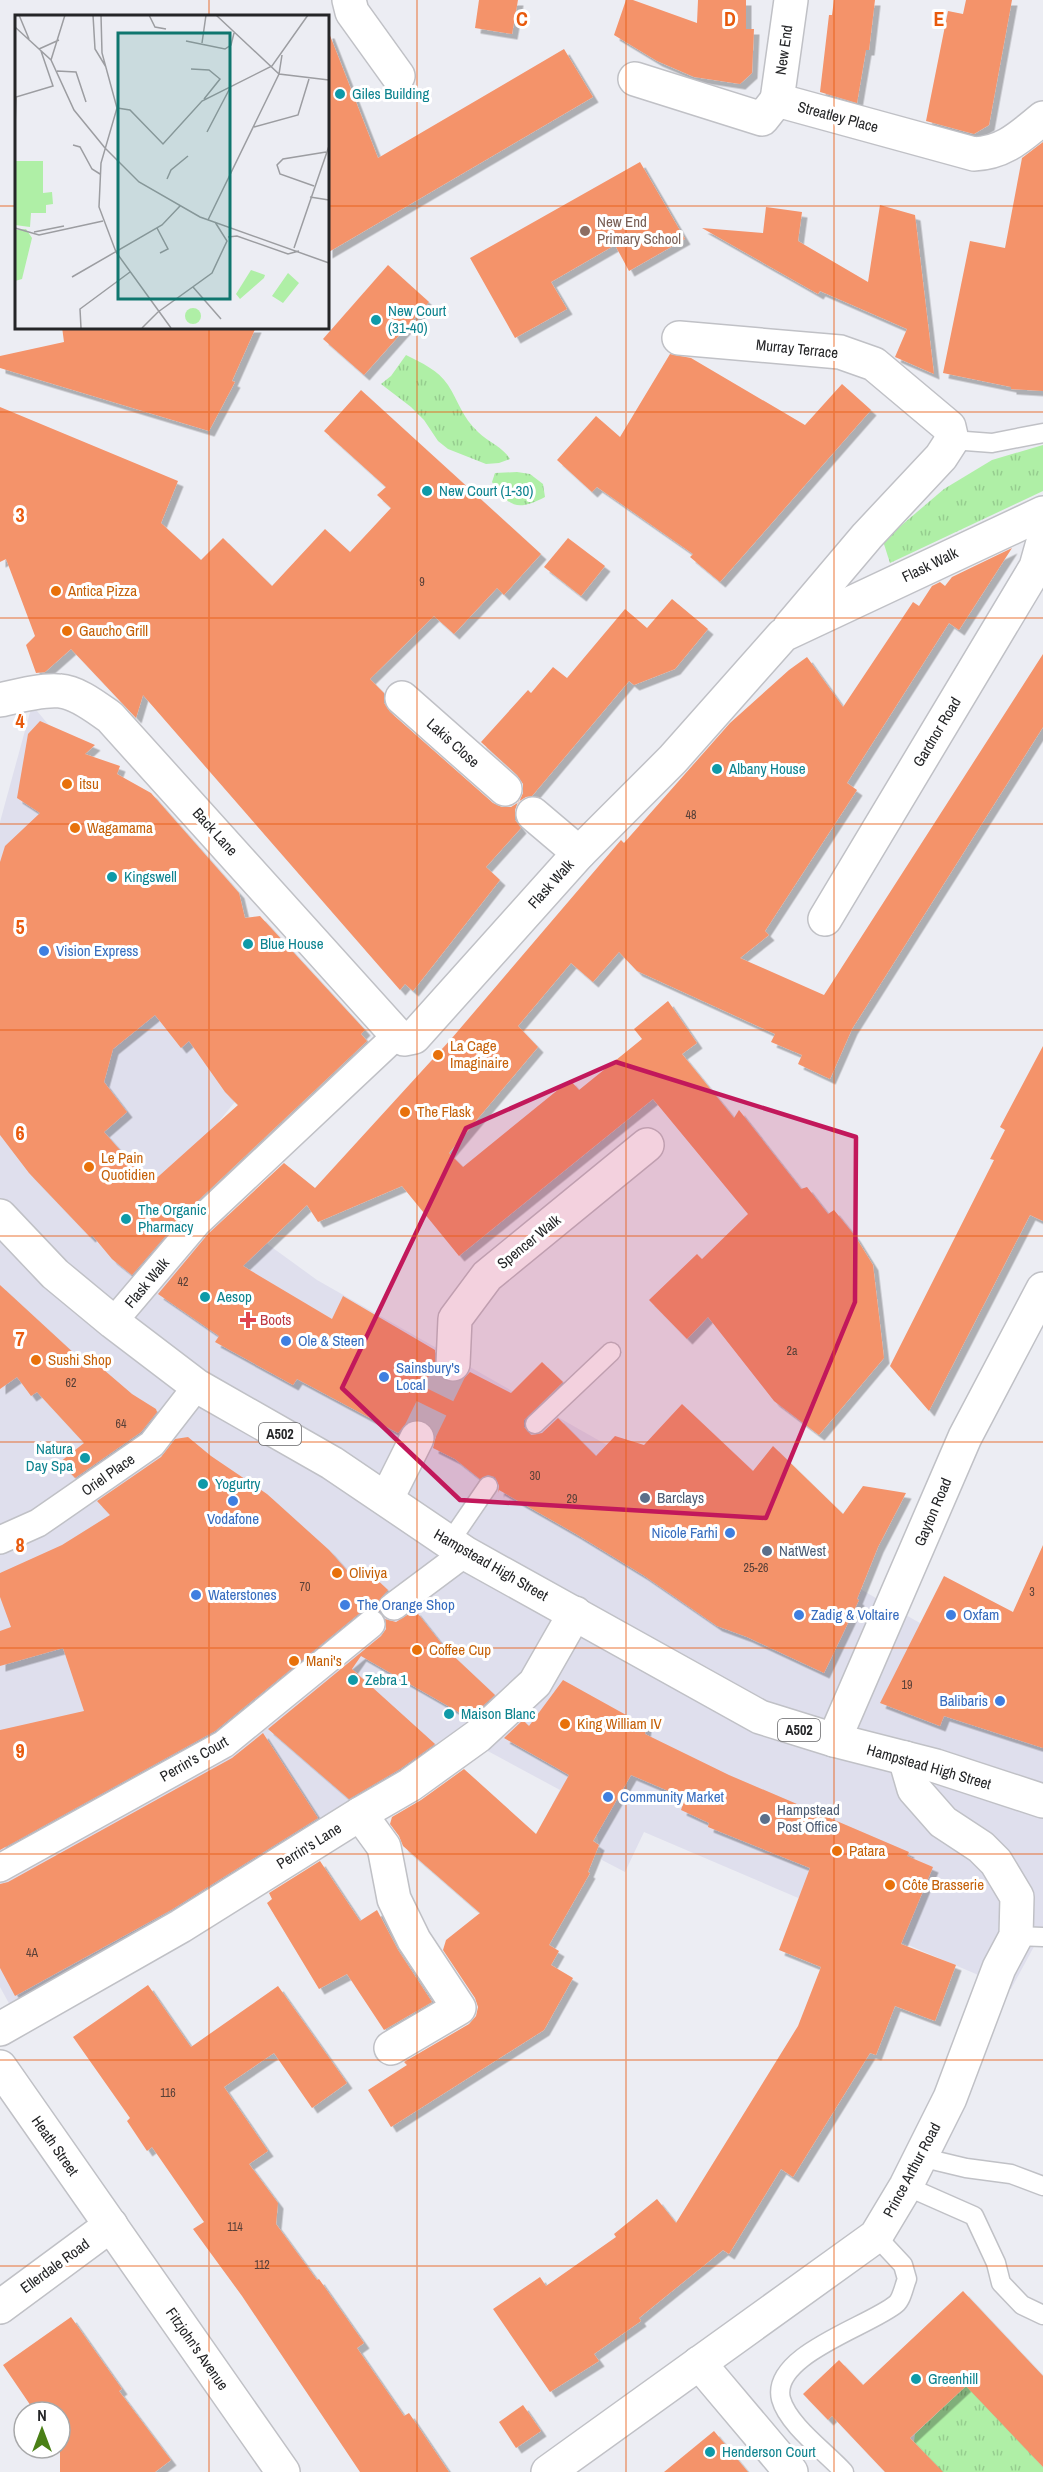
<svg xmlns="http://www.w3.org/2000/svg" width="1043" height="2472" font-family="'Archivo Narrow',sans-serif">
  <defs>
    <pattern id="grass-tufts" width="24" height="20" patternUnits="userSpaceOnUse" patternTransform="scale(1.5)"><rect width="24" height="20" fill="#afefa6"/><path d="M3 7l-1-3M5 7V3M7 7l1-3M15 17l-1-3M17 17v-4M19 17l1-3" fill="none" stroke="#96cd8f"/></pattern>
    <filter id="shadow"><feDropShadow dx="5.5" dy="5.5" stdDeviation="0" flood-color="#0004"/></filter>
  </defs>
  <rect width="100%" height="100%" fill="#ecedf3"/>
  <path fill="#dfdfed" d="M32,705l267,319 -125,152 143,104 726,413v237l-32,59 -367,-157 -19,40 -23,-12 -5,-26 -45,-29 8,-15 -89,-48 -460,265 -11,-20v-1165z"/>
  <g fill="url(#grass-tufts)">
    <path d="M406,355c16,8 32,15 42,30 11,17 14,32 30,47 10,10 25,15 32,27l-11,4 -13,1 -38,-15 -10,-8 -14,-21 -13,-13 -30,-23 10,-8z"/>
    <path d="M1043,445v46l-153,72 -7,-22 61,-52 48,-29z"/>
    <path d="M517,472l13,2 13,10 2,13c-27,14 -36,11 -53,-15l3,-9z"/>
    <path d="M967,2385l76,82v5h-110l5,-5 -24,-25 1,-8z"/>
  </g>
  <g fill="#f4936b" fill-rule="evenodd" filter="url(#shadow)">
    <path d="M479,0h39l-6,34 -37,-6z"/>
    <path d="M626,0h7l64,23 1,-23h48v29h8l-2,44 -12,11 -46,-7 -37,-16 -43,-26z"/>
    <path d="M834,0h41l-6,50h-3l-9,53 -37,-11 9,-77h3z"/>
    <path d="M966,0h46l-23,125 -15,9 -48,-13 22,-110 15,3z"/>
    <path d="M327,33h2l49,125 186,-109 29,48 -266,156z"/>
    <path d="M1043,142v249l-32,-2v-2l-68,-14 27,-132 35,7 17,-90z"/>
    <path d="M640,162l45,77 -56,32 -14,-26 -64,37 16,27 -52,29 -45,-80z"/>
    <path d="M880,205l35,10 19,159 -39,-17 12,-28 -87,-38 -2,3 -116,-66 61,5 3,-26 36,5 -4,29 70,41z"/>
    <path d="M388,265l41,37 -65,73 -41,-36z"/>
    <path d="M62,327h194l-24,54 3,1 -26,49 -209,-63v-12l64,-14z"/>
    <path d="M670,354l21,4 114,67 37,-41 29,26 -151,172 -30,-25 3,-3 -96,-67 -5,5 -35,-32 39,-44 24,21z"/>
    <path d="M361,390l180,164 -37,41 -7,-7 -43,46 -20,-18 -64,63 14,14v10l6,9 103,91 9,4h9l8,-5 4,-9v-9l-6,-9 -36,-33 47,-52 3,3 22,-26 14,11 58,-69 22,19 25,-29 36,30 -33,40 -41,16 -5,-4 -97,115 -6,1 -8,5 -3,8v10l6,8 -35,39 14,13 -87,111 -8,-7 -5,6 -257,-295 -7,23 -65,-69 -26,23 -9,1 -10,-28 9,-9 -29,-77 -6,3v-155l178,74 -17,42 40,37 22,-22 49,48 53,-57 25,23 41,-44 -14,-13 9,-8 -62,-56z"/>
    <path d="M568,538l37,28 -24,30 -37,-29z"/>
    <path d="M1012,548l-53,82 -10,-7 -102,160 10,7 -92,141 4,4 -29,23 84,37 219,-341v73l-191,302 -22,50 -32,-15 4,-9 -31,-13 4,-8 -138,-63 -18,-19 -26,30 -22,-19 -53,63 20,21 -89,106 14,14 107,-87 9,10 63,-51 -8,-10 34,-28 29,42 -15,11 52,64 5,-8 62,79 6,-2 21,27 6,-4 21,26 18,29 11,93 -65,77 -45,-34 -66,-84 -21,22 -38,-39 48,-46 5,5 46,-45 -95,-115 -194,157 -57,-70 -84,36 -11,-17 -64,61 89,53 11,-23 92,54 1,22 7,8 10,3 8,-2 9,-9 41,21 31,-31 21,20 -39,38v7l7,8 11,-2 16,-15 38,38 19,-20 29,9 38,-41 71,67 20,-25 70,68 20,-28 43,7 -28,54 -21,52 2,1 -35,73 -77,-36 -30,-11 -74,-51 -67,-41 -77,-44 -1,3 1,-7 -4,-9 -7,-2 -8,4 -25,-20 -22,-11 3,-12 -3,-8 -7,-6 -10,-3 -9,3 -9,11 -101,-54 -4,6 -78,-43 4,-6 -61,-42 50,-60 76,-71 31,25 137,-150 169,-198 3,3 106,-120 59,-53 18,-13 36,50 70,-105 6,4 13,-20 8,-4 5,4 7,-9z"/>
    <path d="M40,721l55,24 -10,9 35,12 -3,8 34,19 88,100 6,25 15,-2 105,114 -4,4 6,7 -181,171 -54,63 -20,-16 -20,-24 -2,2 -61,-64 -29,-38v-273l5,-16 35,-33 -23,-15 11,-64zM155,1015l26,33 8,-7 36,51 13,13 -88,79 -46,-52 23,-20 -23,-30 9,-33z"/>
    <path d="M1043,1046v175l-13,-6 -101,196 -39,-45 104,-206 -4,-1 15,-29 -5,-3z"/>
    <path d="M0,1285l77,71 2,-2 18,10 35,30 24,15 1,3 -16,20 -66,46 -15,-16 24,-19 -47,-51 -6,4 -14,-19 -17,12z"/>
    <path d="M188,1437l23,19 56,38 62,56 21,24 10,-10 28,26 -9,10 1,11 -11,-3 -8,4 -146,119 -215,119v-120l84,-19 -21,-63 -63,18v-35l11,-4 -11,-30v-24l62,-28 48,-30 -13,-14 64,-44 14,-18z"/>
    <path d="M1043,1545v203l-99,-32 -4,10 -60,-23 64,-127 69,36z"/>
    <path d="M415,1610l30,38 50,47 -26,23 -108,-62 -9,13 83,75 -35,25 -51,30 -81,-70 113,-93 5,-7 -1,-10 11,3z"/>
    <path d="M563,1680l83,46 -1,8 84,41 180,77 -2,4 26,11 -32,77 55,21 -21,56 -40,-15 -19,49 -6,-2 -77,124 -12,-8 -52,85 -6,-4 -84,68 2,3 -47,33 5,7 -49,31 -57,-83 47,-32 6,9 70,-49 -2,-3 43,-35 19,24 122,-197 23,-59 -42,-17 31,-82 -102,-41 1,-4 -28,-13 4,-12 -54,-23 -38,66 6,4 -11,27 2,1 -41,72 10,6 -8,14 22,13 -29,52 -153,97 -23,-37 39,-25 -3,-3 65,-38 7,-8 2,-9 -3,-9 -32,-48 3,-10 34,-27 -77,-67 -4,-10 -9,-12 2,-7 29,-17 43,-31 72,65 33,-59 -65,-37 19,-18 6,6z"/>
    <path d="M263,1733l55,85 -147,92 -156,86 -15,-28v-84l8,-2 224,-124z"/>
    <path d="M320,1861l40,60 17,-11 21,40 34,52 -48,28 -37,-56 -28,15 -52,-86 5,-4 -3,-6z"/>
    <path d="M148,1985l43,62 87,-61 69,97 -35,25 -38,-55 -50,34 44,64 -19,13 29,39 -2,21 41,56 2,-1 45,64 -7,5 47,68 5,-3 40,59h-89l-118,-176 -49,-67 11,-7 -52,-75 -5,4 -20,-30 3,-3 -57,-81z"/>
    <path d="M963,2291l80,85v91l-77,-81 -56,52 33,34h-58l-53,-56 -4,4 -25,-26 36,-34 24,25z"/>
    <path d="M71,2317l51,72 -3,2 52,69 -16,12h-95v-60h-25l-32,-47z"/>
    <path d="M523,2405l18,26 -25,17 -17,-26z"/>
    <path d="M714,2431l34,41h-84z"/>
  </g>
  <g fill="none" stroke-linecap="round" stroke-linejoin="round">
    <path stroke="#c4c5ca" stroke-width="33" stroke-dasharray="33 16" stroke-linecap="butt" d="M417,1438l36,-74"/>
    <g stroke="#c0c1c6" stroke-width="21">
      <g id="service">
        <path d="M952,440l40,3 51,-10"/>
        <path d="M535,1424l76,-72"/>
        <path d="M449,1543l39,-57"/>
        <path d="M1016,1936l27,1"/>
        <path d="M920,2157l46,11 45,6 32,12"/>
        <path d="M906,2186l68,30 22,47 5,20 21,22 21,10"/>
        <path d="M844,2472c-18,-20 -56,-47 -63,-73 -11,-44 89,-73 115,-95 6,-5 8,-18 11,-25l-4,-14 -27,-29"/>
      </g>
    </g>
    <g stroke="#c0c1c6" stroke-width="30">
      <g id="pedestrian">
        <path d="M113,1322l84,-99 200,-188"/>
        <path d="M0,1540l38,-17 114,-79 45,-58"/>
        <path d="M394,1606l71,-53"/>
        <path d="M0,1868l224,-124 147,-120"/>
      </g>
    </g>
    <g stroke="#c0c1c6" stroke-width="36">
      <g id="minor">
        <path d="M349,0l3,12 46,64"/>
        <path d="M635,79l127,40 15,-19 197,54c30,-1 47,-18 69,-36"/>
        <path d="M777,100l14,-100"/>
        <path d="M679,338l161,14 34,12 75,63 3,13 -11,17 -74,79 -77,91"/>
        <path d="M402,698l103,91"/>
        <path d="M0,700c17,-4 44,-11 60,-9 17,1 37,17 50,26l287,318 7,4 10,-2 165,-184 94,-94 110,-124 260,-122"/>
        <path d="M533,814l46,39"/>
        <path d="M825,919l211,-352 7,-25"/>
        <path d="M453,1364l2,-45 32,-43 160,-131"/>
        <path d="M387,1498l30,-60"/>
        <path d="M834,1740l131,-303 78,-148"/>
        <path d="M360,1814l24,33 10,52 20,41 45,68 -68,40"/>
        <path d="M0,2029l181,-103 179,-112 50,-29 68,-49 57,-53 40,-70"/>
        <path d="M0,2307l111,-82"/>
        <path d="M699,2363l92,109"/>
        <path d="M548,2472l328,-236 30,-50 44,-88 49,-130 17,-32 1,-39 -21,-35 -15,-15 -38,-25 -29,-33 -9,-31"/>
      </g>
    </g>
    <g stroke="#c0c1c6" stroke-width="36">
      <path id="secondary" d="M0,2067l283,405"/>
    </g>
    <g stroke="#c0c1c6" stroke-width="36">
      <path id="primary" d="M0,1216l55,58 58,48 84,64 135,77 133,90 295,164 74,23 102,26 107,35"/>
    </g>
    <use href="#service" stroke="#fff" stroke-width="18"/>
    <use href="#pedestrian" stroke="#fff" stroke-width="27"/>
    <use href="#minor" stroke="#fff" stroke-width="33"/>
    <use href="#secondary" stroke="#fff" stroke-width="33"/>
    <use href="#primary" stroke="#fff" stroke-width="33"/>
  </g>
  <path fill="#c2185b" fill-opacity="0.2" stroke="#c2185b" stroke-width="4.5" stroke-linejoin="round" d="M616,1062l240,75 -1,165 -89,216 -306,-18 -118,-112 124,-260z"/>
  <path fill="none" stroke="#e8590c" stroke-width="1.5" stroke-opacity="0.55" d="M209,0v16M417,0v2472M626,0v2472M834,0v2472M0,206h16M327,206h716M209,327v2145M0,412h1043M0,618h1043M0,824h1043M0,1030h1043M0,1236h1043M0,1442h1043M0,1648h1043M0,1854h1043M0,2060h1043M0,2266h1043"/>
  <g fill="#0f9aa8" stroke="#fff" stroke-width="2">
    <circle cx="340" cy="94" r="6"/>
    <circle cx="376" cy="320" r="6"/>
    <circle cx="427" cy="491" r="6"/>
    <circle cx="717" cy="769" r="6"/>
    <circle cx="112" cy="877" r="6"/>
    <circle cx="248" cy="944" r="6"/>
    <circle cx="126" cy="1219" r="6"/>
    <circle cx="205" cy="1297" r="6"/>
    <circle cx="85" cy="1458" r="6"/>
    <circle cx="203" cy="1484" r="6"/>
    <circle cx="353" cy="1680" r="6"/>
    <circle cx="449" cy="1714" r="6"/>
    <circle cx="916" cy="2379" r="6"/>
    <circle cx="710" cy="2452" r="6"/>
  </g>
  <circle fill="#8d6e63" stroke="#fff" stroke-width="2" cx="585" cy="231" r="6"/>
  <g fill="#e8710a" stroke="#fff" stroke-width="2">
    <circle cx="56" cy="591" r="6"/>
    <circle cx="67" cy="631" r="6"/>
    <circle cx="67" cy="784" r="6"/>
    <circle cx="75" cy="828" r="6"/>
    <circle cx="438" cy="1055" r="6"/>
    <circle cx="405" cy="1112" r="6"/>
    <circle cx="89" cy="1167" r="6"/>
    <circle cx="36" cy="1360" r="6"/>
    <circle cx="337" cy="1573" r="6"/>
    <circle cx="417" cy="1650" r="6"/>
    <circle cx="294" cy="1661" r="6"/>
    <circle cx="565" cy="1724" r="6"/>
    <circle cx="837" cy="1851" r="6"/>
    <circle cx="890" cy="1885" r="6"/>
  </g>
  <g fill="#3f7fe0" stroke="#fff" stroke-width="2">
    <circle cx="44" cy="951" r="6"/>
    <circle cx="286" cy="1341" r="6"/>
    <circle cx="384" cy="1377" r="6"/>
    <circle cx="233" cy="1501" r="6"/>
    <circle cx="730" cy="1533" r="6"/>
    <circle cx="196" cy="1595" r="6"/>
    <circle cx="345" cy="1605" r="6"/>
    <circle cx="799" cy="1615" r="6"/>
    <circle cx="951" cy="1615" r="6"/>
    <circle cx="1000" cy="1701" r="6"/>
    <circle cx="608" cy="1797" r="6"/>
  </g>
  <path fill="#e0444e" stroke="#fff" stroke-width="2" d="M245 1311h6v6h6v6h-6v6h-6v-6h-6v-6h6z"/>
  <g fill="#5c6f8a" stroke="#fff" stroke-width="2">
    <circle cx="645" cy="1498" r="6"/>
    <circle cx="767" cy="1551" r="6"/>
    <circle cx="765" cy="1819" r="6"/>
  </g>
  <g text-anchor="middle" stroke-width="6" stroke-linejoin="round" paint-order="stroke">
    <g font-size="12" fill="#584038">
      <text x="422" y="586">9</text>
      <text x="691" y="819">48</text>
      <text x="183" y="1286">42</text>
      <text x="792" y="1355">2a</text>
      <text x="71" y="1387">62</text>
      <text x="121" y="1428">64</text>
      <text x="535" y="1480">30</text>
      <text x="572" y="1503">29</text>
      <text x="756" y="1572">25-26</text>
      <text x="305" y="1591">70</text>
      <text x="1032" y="1596">3</text>
      <text x="907" y="1689">19</text>
      <text x="32" y="1957">4A</text>
      <text x="168" y="2097">116</text>
      <text x="235" y="2231">114</text>
      <text x="262" y="2269">112</text>
    </g>
    <g fill="#fff" stroke="#666668" stroke-width="1.5">
      <rect x="259" y="1423" width="42" height="22" rx="4.5"/>
      <rect x="778" y="1719" width="42" height="22" rx="4.5"/>
    </g>
    <g font-size="14" font-weight="bold" fill="#242527">
      <text x="280" y="1439">A502</text>
      <text x="799" y="1735">A502</text>
    </g>
    <g font-size="15" fill="#242527" stroke="#fff">
      <text transform="translate(784 50) rotate(-82)" y="5">New End</text>
      <text transform="translate(838 117) rotate(15)" y="5">Streatley Place</text>
      <text transform="translate(797 349) rotate(6)" y="5">Murray Terrace</text>
      <text transform="translate(930 565) rotate(-26)" y="5">Flask Walk</text>
      <text transform="translate(937 732) rotate(-59)" y="5">Gardnor Road</text>
      <text transform="translate(453 743) rotate(42)" y="5">Lakis Close</text>
      <text transform="translate(215 832) rotate(48)" y="5">Back Lane</text>
      <text transform="translate(551 884) rotate(-48)" y="5">Flask Walk</text>
      <text transform="translate(529 1242) rotate(-39)" y="5">Spencer Walk</text>
      <text transform="translate(147 1283) rotate(-50)" y="5">Flask Walk</text>
      <text transform="translate(108 1475) rotate(-35)" y="5">Oriel Place</text>
      <text transform="translate(933 1512) rotate(-67)" y="5">Gayton Road</text>
      <text transform="translate(491 1565) rotate(30)" y="5">Hampstead High Street</text>
      <text transform="translate(194 1759) rotate(-30)" y="5">Perrin's Court</text>
      <text transform="translate(929 1767) rotate(16)" y="5">Hampstead High Street</text>
      <text transform="translate(309 1846) rotate(-32)" y="5">Perrin's Lane</text>
      <text transform="translate(55 2146) rotate(55)" y="5">Heath Street</text>
      <text transform="translate(912 2170) rotate(-62)" y="5">Prince Arthur Road</text>
      <text transform="translate(55 2266) rotate(-36)" y="5">Ellerdale Road</text>
      <text transform="translate(197 2349) rotate(55)" y="5">Fitzjohn's Avenue</text>
    </g>
    <g font-size="15" fill="#0d838f" stroke="#fff" text-anchor="start">
      <text x="352" y="99">Giles Building</text>
      <text x="388" y="316">New Court<tspan x="388" dy="17">(31-40)</tspan></text>
      <text x="439" y="496">New Court (1-30)</text>
      <text x="729" y="774">Albany House</text>
      <text x="124" y="882">Kingswell</text>
      <text x="260" y="949">Blue House</text>
      <text x="138" y="1215">The Organic<tspan x="138" dy="17">Pharmacy</tspan></text>
      <text x="217" y="1302">Aesop</text>
      <text x="73" y="1454" text-anchor="end">Natura<tspan x="73" dy="17">Day Spa</tspan></text>
      <text x="215" y="1489">Yogurtry</text>
      <text x="365" y="1685">Zebra 1</text>
      <text x="461" y="1719">Maison Blanc</text>
      <text x="928" y="2384">Greenhill</text>
      <text x="722" y="2457">Henderson Court</text>
    </g>
    <g font-size="15" fill="#785e54" stroke="#fff" text-anchor="start">
      <text x="597" y="227">New End<tspan x="597" dy="17">Primary School</tspan></text>
    </g>
    <g font-size="15" fill="#c56008" stroke="#fff" text-anchor="start">
      <text x="68" y="596">Antica Pizza</text>
      <text x="79" y="636">Gaucho Grill</text>
      <text x="79" y="789">itsu</text>
      <text x="87" y="833">Wagamama</text>
      <text x="450" y="1051">La Cage<tspan x="450" dy="17">Imaginaire</tspan></text>
      <text x="417" y="1117">The Flask</text>
      <text x="101" y="1163">Le Pain<tspan x="101" dy="17">Quotidien</tspan></text>
      <text x="48" y="1365">Sushi Shop</text>
      <text x="349" y="1578">Oliviya</text>
      <text x="429" y="1655">Coffee Cup</text>
      <text x="306" y="1666">Mani's</text>
      <text x="577" y="1729">King William IV</text>
      <text x="849" y="1856">Patara</text>
      <text x="902" y="1890">Côte Brasserie</text>
    </g>
    <g font-size="15" fill="#366cbe" stroke="#fff" text-anchor="start">
      <text x="56" y="956">Vision Express</text>
      <text x="298" y="1346">Ole &amp; Steen</text>
      <text x="396" y="1373">Sainsbury's<tspan x="396" dy="17">Local</tspan></text>
      <text x="233" y="1524" text-anchor="middle">Vodafone</text>
      <text x="718" y="1538" text-anchor="end">Nicole Farhi</text>
      <text x="208" y="1600">Waterstones</text>
      <text x="357" y="1610">The Orange Shop</text>
      <text x="811" y="1620">Zadig &amp; Voltaire</text>
      <text x="963" y="1620">Oxfam</text>
      <text x="988" y="1706" text-anchor="end">Balibaris</text>
      <text x="620" y="1802">Community Market</text>
    </g>
    <g font-size="15" fill="#be3a42" stroke="#fff" text-anchor="start">
      <text x="260" y="1325">Boots</text>
    </g>
    <g font-size="15" fill="#4e5e75" stroke="#fff" text-anchor="start">
      <text x="657" y="1503">Barclays</text>
      <text x="779" y="1556">NatWest</text>
      <text x="777" y="1815">Hampstead<tspan x="777" dy="17">Post Office</tspan></text>
    </g>
  </g>
  <g transform="translate(15 15)">
    <rect width="314" height="314" fill="#ecedf3"/>
    <path d="M236,255l14,5 -1,3 -24,21 -4,-5zM273,258l11,10 -16,20 -11,-7z" fill="#afefa6"/>
    <path d="M0,146h28v32l9,-1 1,12 -7,1v8h-15l-1,14 -15,-2zM11,214l6,9 -10,41 -7,2v-51z" fill="#afefa6"/>
    <path d="M170 301a8 8 0 1 1 16 0a8 8 0 1 1-16 0Z" fill="#afefa6"/>
    <path fill="none" stroke="#9c9da1" stroke-width="1.5" d="M4,0l10,24M78,0l2,34 11,18M86,0l1,38 15,55 -16,55 -2,44 17,45 55,76M134,0l6,12 11,2M201,0l63,59 50,6M0,12l36,33 23,50 31,38M171,26l39,8 6,-4 3,-12M187,28l4,-28M24,34l20,-9M36,45l14,-45M176,54l18,1 11,9 -16,20M42,56l19,1 10,30M102,93l13,2 33,34 39,-43 70,-35 36,-51M239,112l44,-12 11,-36M0,113l1,-31 37,-11 -12,-35M192,117l23,-44M58,130l7,2 12,22 8,5M90,133l34,34 61,35 129,46M152,164l4,-9 17,-14M299,171l-34,-12 -3,-9 6,-6 43,-7M295,182l19,3M193,205l71,-146 3,-19M0,213l24,7 64,-14M142,213l11,21 -8,4M19,217l30,-6M213,222l9,-1 51,18 11,-3M279,233l35,-102M57,262l90,-52 18,-19M178,272l28,32M66,313l-1,-19 50,-37M127,313l16,-16 54,-39 15,-32 -12,-19"/>
    <path fill="#0f766e" fill-opacity="0.15" stroke="#0f766e" stroke-width="3" d="M103,18h112v266h-112z"/>
    <rect width="314" height="314" fill="none" stroke="#242527" stroke-width="3"/>
  </g>
  <g font-size="20" text-anchor="middle" font-weight="bold" fill="#e8590c" stroke="#fff" stroke-width="6" stroke-linejoin="round" paint-order="stroke">
    <text x="522" y="26">C</text>
    <text x="730" y="26">D</text>
    <text x="939" y="26">E</text>
    <text x="20" y="522">3</text>
    <text x="20" y="728">4</text>
    <text x="20" y="934">5</text>
    <text x="20" y="1140">6</text>
    <text x="20" y="1346">7</text>
    <text x="20" y="1552">8</text>
    <text x="20" y="1758">9</text>
  </g>
  <g transform="translate(42 2430)"><circle r="28" fill="#ffffff" stroke="#a7a8a9" stroke-width="1.5"/>
  <path d="M0-4.5L10 22L0 15L-10 22Z" fill="#4a8016"/>
  <text y="-9" font-size="16" font-weight="bold" text-anchor="middle" fill="#242527">N</text>
  </g>
</svg>
